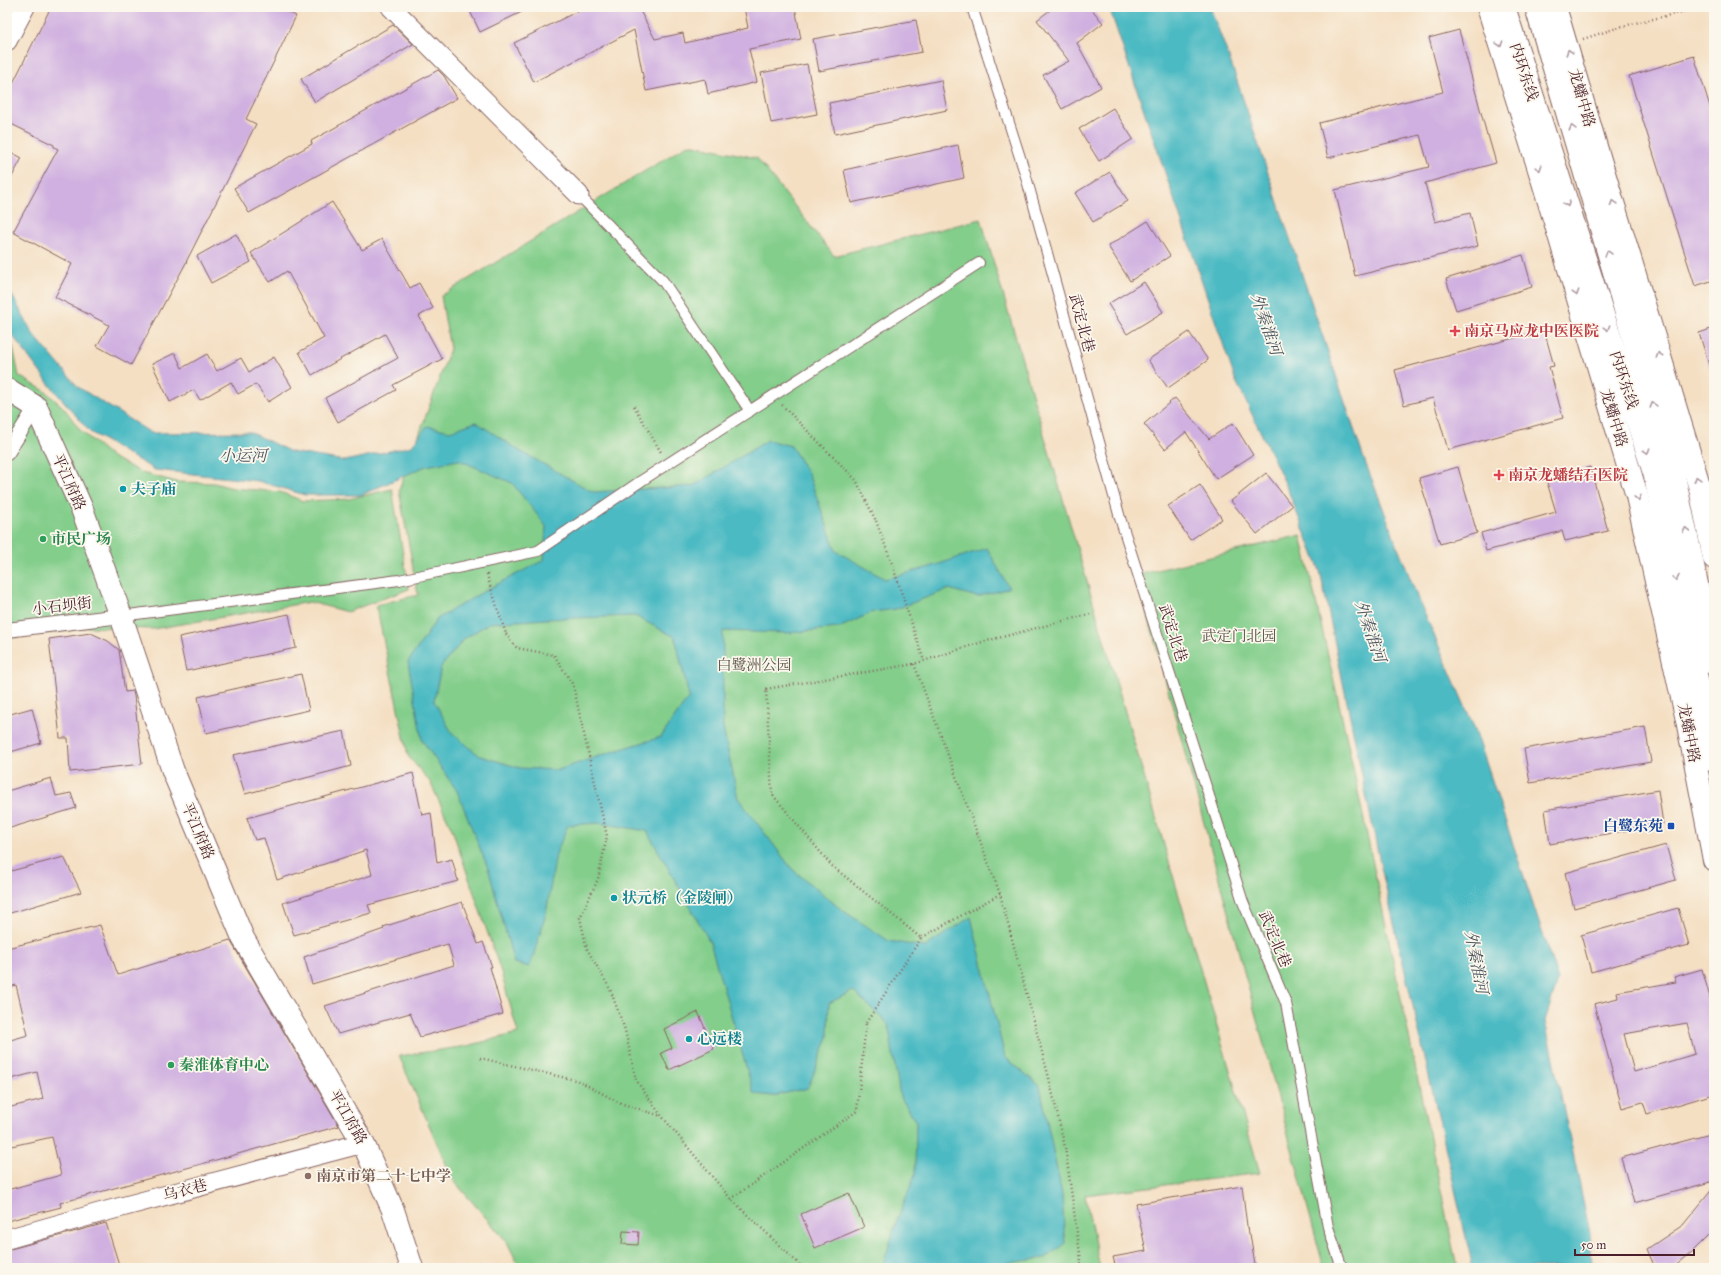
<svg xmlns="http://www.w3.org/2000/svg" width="1721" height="1275" font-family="'IM FELL Great Primer','Noto Serif SC',serif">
  <rect width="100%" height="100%" fill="#fbf7ec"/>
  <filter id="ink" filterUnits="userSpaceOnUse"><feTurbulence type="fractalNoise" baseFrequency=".025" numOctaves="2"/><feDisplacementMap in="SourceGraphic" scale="8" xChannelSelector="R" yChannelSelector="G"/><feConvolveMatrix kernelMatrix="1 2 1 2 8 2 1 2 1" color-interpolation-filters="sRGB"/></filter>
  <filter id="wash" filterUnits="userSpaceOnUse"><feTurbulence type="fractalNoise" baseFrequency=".012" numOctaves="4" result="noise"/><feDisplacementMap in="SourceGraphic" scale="16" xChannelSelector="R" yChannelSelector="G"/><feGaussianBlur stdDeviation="0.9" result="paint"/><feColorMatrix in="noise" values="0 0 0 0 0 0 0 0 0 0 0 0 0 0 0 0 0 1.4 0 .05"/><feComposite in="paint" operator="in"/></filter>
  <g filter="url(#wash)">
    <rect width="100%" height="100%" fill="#f4dfc3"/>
    <g fill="#83ce8b" stroke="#66765b">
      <path d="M689,144l68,14 77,98 147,-37 279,954 -175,22 15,73h-580l-13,-26 -54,-62 -54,-124 68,-10 51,-13 -18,-64 -48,-140 -22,-47 -22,-26 -32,-151 42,-10 -19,-105 51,-141 -9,-53z"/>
      <path d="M7,339l6,8 6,29 26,15 19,17 16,22 32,27 30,16 35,9 37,1 19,5 47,4 23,9 45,-2 44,-10 17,100 -62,23 -37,-10 -157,27 -64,-2 -31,5 -51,6z"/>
      <path d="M1301,535l49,218 107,515h-133l-187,-693z"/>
    </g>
    <g fill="#4bbac3" stroke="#4a6c77" fill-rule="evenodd">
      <path d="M1109,7h101l21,56 133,396 53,137 58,133 83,251 -13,41 45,212 2,35h-119l-92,-401 -61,-296 -35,-88 -50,-104z"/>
      <path d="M7,286l26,48 45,53 73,46 99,-1 41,20 54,9 67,-15 15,-20 23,5 26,-9 44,29 73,41 100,-6 75,-46 23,6 17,27 28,78 49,28 45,-12 57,-19 22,40 -32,9 -28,-8 -53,20 -23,3 -34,16 -53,5 -63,-2v97l15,70 54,71 50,41 47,31 36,6 46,-30 34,140 35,29 22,108 3,50 -20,14 -65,9 -98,1 14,-45 19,-48 1,-53 -16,-26 -12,-72 -35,-33 -24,12 -1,34 -20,51 -35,8 -19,-2 -44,-152 -63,-111 -48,-8 -31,2 -12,29 -10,60 -16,53 -16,-4 -25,-92 -32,-80 -35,-51 -14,-78 29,-43 49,-29 58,-30 2,-34 -34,-43 -53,-23 -33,6 -65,29h-56l-47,-14 -103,-11 -65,-38 -41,-48 -42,-56zM635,616l40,21 14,60 -28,40 -53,16 -50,17 -38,-2 -40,-12 -28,-23 -18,-32 7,-34 23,-28 25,-16 57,-4z"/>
    </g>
    <g id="blocks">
      <g fill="#d0b0e0" fill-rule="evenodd">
        <path d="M51,7h227l18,9 -50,103 10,5 -70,138 1,-1 -56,104 -34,-19 12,-21 -54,-28 17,-33 -59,-32 45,-83 -4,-2v-2l-47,-23v-27z"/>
        <path d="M468,7h64l-52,25z"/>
        <path d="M586,7h52l17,32 28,-6 2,10 63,-15 -4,-21h51l6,32 -52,10 8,33 -49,12 -3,-15 -59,12 -12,-61 -100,52 -20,-39z"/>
        <path d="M1054,7h36l13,16 -26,20 24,44 -39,22 -19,-34 26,-14 -32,-41z"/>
        <path d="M916,20l6,32 -103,19 -6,-32z"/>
        <path d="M393,25l20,19 -98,58 -14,-23z"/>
        <path d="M1459,30l28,105h1l8,28 -71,20 10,39 35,-9 8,33 -123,30 -20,-86 94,-23 -9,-32 -92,23 -9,-35 124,-31 -14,-54z"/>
        <path d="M1694,56l20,63v161l-19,6 -66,-210z"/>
        <path d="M807,64l10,50 -46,9 -10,-50z"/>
        <path d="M438,70l6,6 13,22 -208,115 -15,-25 78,-44 -1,-3z"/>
        <path d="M941,80l6,30 -112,24 -6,-31z"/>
        <path d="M1113,108l20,31 -34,22 -20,-32z"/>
        <path d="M958,145l6,33 -113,25 -7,-33z"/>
        <path d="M7,150l15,8 -15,28z"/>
        <path d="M1110,172l18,29 -35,21 -18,-29z"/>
        <path d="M332,202l30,48 20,-11 28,49 9,-5 14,25 -14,8 23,43 -49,26 3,5 -58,32 -13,-24 73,-40 -13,-24 -73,41 -13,-23 25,-14 -37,-67 -17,11 -19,-29z"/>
        <path d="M1148,221l22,35 -40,25 -22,-35z"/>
        <path d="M236,234l15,28 -40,21 -14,-27z"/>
        <path d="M1523,255l9,32 -76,23 -10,-31z"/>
        <path d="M1144,282l19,30 -36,22 -19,-30z"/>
        <path d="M1714,328v43h-3l-12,-38z"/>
        <path d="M1544,330l10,36 -5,1 14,51 -115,32 -15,-52 -29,7 -9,-35z"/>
        <path d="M1189,332l19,28 -40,28 -20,-28z"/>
        <path d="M175,353l7,15 25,-14 10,17 24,-13 8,14 25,-15 18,30 -24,15 -12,-18 -18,10 -7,-12 -31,18 -6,-10 -24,12 -18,-38z"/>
        <path d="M1175,398l34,41 24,-16 20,32 -37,24 -30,-47 -21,17 -21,-25z"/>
        <path d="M1458,467l19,66 -37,11 -21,-66z"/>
        <path d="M1590,467l18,64 -43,10 -3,-10 -76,20 -5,-18 75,-21 -10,-33z"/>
        <path d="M1266,473l26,33 -35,28 -26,-33z"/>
        <path d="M1200,485l22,34 -32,21 -22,-34z"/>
        <path d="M289,614l7,34 -110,23 -7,-34z"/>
        <path d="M91,633l17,8 11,9 6,42 8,-1 1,5 8,68 -72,8 -2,-34h-8l-11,-99z"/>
        <path d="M301,674l8,36 -103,23 -8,-36z"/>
        <path d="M32,708l9,35 -34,10v-38z"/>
        <path d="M1645,727l6,35 -121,21 -6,-34z"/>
        <path d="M344,731l7,35 -106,28 -12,-39z"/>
        <path d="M413,773l9,42 9,-2 6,50 15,-4 6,22 -90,24 3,8 -77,22 -11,-32 89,-28 -6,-25 -89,30 -13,-42 -9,2 -8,-22z"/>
        <path d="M51,778l5,18 15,-3 5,15 -69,21v-38z"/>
        <path d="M1658,790l5,34 -113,20 -5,-34z"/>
        <path d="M1666,845l10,35 -102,28 -9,-35z"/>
        <path d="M64,857l17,35 -74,22v-42z"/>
        <path d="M462,902l16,42 5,-2 9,25h-2l13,47 -83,23 -10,-24 -72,21 -13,-28 129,-41 -6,-21 -136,40 -8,-27 80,-28 -1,-2z"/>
        <path d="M1678,908l11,37 -98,27 -10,-37z"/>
        <path d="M100,925l18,50 112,-35 109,186 -279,77 1,4 -54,14v-31l54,-15 -9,-38 -45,10v-39l36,-9 -6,-27 -30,8v-39l21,-6 -12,-50 -9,3v-40z"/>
        <path d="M1702,969l12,43v82l-67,20 -4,-12 -21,6 -28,-104 24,-6 -1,-6 59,-10 -2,-5zM1687,1023l8,31 -61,18 -10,-38z"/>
        <path d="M698,1012l16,37 -45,21 -8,-17 11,-5 -8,-19z"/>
        <path d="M1714,1133v48l-80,22 -13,-45z"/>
        <path d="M1242,1186l6,48h2l5,31 -15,3h-124l-3,-11 33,-6 -10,-47z"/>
        <path d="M1714,1187v43l-22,22 -19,16h-18l-8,-19 36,-24z"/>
        <path d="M849,1193l15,34 -49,21 -14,-34z"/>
        <path d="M106,1223l14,45h-113v-18z"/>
        <path d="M623,1231l16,1 -1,13 -16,-1z"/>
      </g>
    </g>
  </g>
  <g filter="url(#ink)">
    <use href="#blocks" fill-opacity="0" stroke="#866260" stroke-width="1"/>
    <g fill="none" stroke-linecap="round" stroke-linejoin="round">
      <g stroke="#866260" stroke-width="12">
        <g id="service">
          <path d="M972,7l53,166 95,345 123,384 43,101 42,224 14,41"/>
          <path d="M579,195l84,86 87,130"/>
          <path d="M121,616l278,-36 139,-29 103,-70 338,-218"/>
        </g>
      </g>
      <g stroke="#866260" stroke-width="16">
        <g id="pedestrian">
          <path d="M7,453l29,-46"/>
          <path d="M7,630l114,-14"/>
        </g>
      </g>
      <g stroke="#866260" stroke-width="21">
        <g id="minor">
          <path d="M391,7l188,188"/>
          <path d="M7,41l18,-34"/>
          <path d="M7,1239l92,-26 264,-70"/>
        </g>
      </g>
      <g stroke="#866260" stroke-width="24">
        <path id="tertiary" d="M7,389l29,18 46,102 39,107 52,155 70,167 120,205 30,67 19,58"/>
      </g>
      <g stroke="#866260" stroke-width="24">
        <g id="primary">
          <path d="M1488,7l55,175 94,314 50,224 27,140"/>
          <path d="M1555,7l42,143 103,338 14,70"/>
        </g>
      </g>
      <g stroke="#866260" stroke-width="24">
        <g id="trunk">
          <path d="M1504,7l151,469 59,285"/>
          <path d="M1536,7l138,469 40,188"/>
        </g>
      </g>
      <g stroke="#866260" stroke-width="2.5" stroke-dasharray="1 3" stroke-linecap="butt">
        <path d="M1583,39l40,-13 81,-19"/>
        <path d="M782,405l74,75 20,41"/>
        <path d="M634,406l28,48"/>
        <path d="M876,521l16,43 32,97"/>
        <path d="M487,574l2,8"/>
        <path d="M506,634l11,14 37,7 19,30 34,151 -9,43 -18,39 7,31 23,40 15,41 11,50 24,34 71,85 72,69"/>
        <path d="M914,664l86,230 49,184 16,69 17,121"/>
        <path d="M1000,894l-79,44 -89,-72 -60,-72 -6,-105 148,-25 65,-21 111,-29"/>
        <path d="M480,1058l99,23 41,22 41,13"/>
        <path d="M731,1199l126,-88 9,-88"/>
      </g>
      <use href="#service" stroke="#fff" stroke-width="10"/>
      <use href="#pedestrian" stroke="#fff" stroke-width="14"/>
      <use href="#minor" stroke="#fff" stroke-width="19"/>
      <use href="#tertiary" stroke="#fff" stroke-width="22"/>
      <use href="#primary" stroke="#fff" stroke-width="22"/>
      <use href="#trunk" stroke="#fff" stroke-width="22"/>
      <g stroke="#866260" stroke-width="2.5" stroke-dasharray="1 3" stroke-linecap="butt">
        <path d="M489,582l17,52"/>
        <path d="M866,1023l55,-85"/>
      </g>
    </g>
    <defs><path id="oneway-chevron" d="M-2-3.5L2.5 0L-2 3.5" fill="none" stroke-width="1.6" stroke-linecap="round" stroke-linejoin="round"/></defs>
    <g stroke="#ae9aa0">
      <use href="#oneway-chevron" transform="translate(1500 44) rotate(72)"/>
      <use href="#oneway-chevron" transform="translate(1569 52) rotate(-106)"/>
      <use href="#oneway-chevron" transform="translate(1572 128) rotate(-106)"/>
      <use href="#oneway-chevron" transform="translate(1539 168) rotate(72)"/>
      <use href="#oneway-chevron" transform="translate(1613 203) rotate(-107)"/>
      <use href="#oneway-chevron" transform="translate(1567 204) rotate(72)"/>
      <use href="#oneway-chevron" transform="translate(1608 253) rotate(-106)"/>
      <use href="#oneway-chevron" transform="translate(1576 293) rotate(73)"/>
      <use href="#oneway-chevron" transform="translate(1607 328) rotate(72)"/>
      <use href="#oneway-chevron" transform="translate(1659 355) rotate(-107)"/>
      <use href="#oneway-chevron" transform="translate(1653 405) rotate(-106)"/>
      <use href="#oneway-chevron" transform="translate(1647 451) rotate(72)"/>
      <use href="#oneway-chevron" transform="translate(1697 479) rotate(-107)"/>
      <use href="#oneway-chevron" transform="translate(1638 498) rotate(76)"/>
      <use href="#oneway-chevron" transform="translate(1686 530) rotate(-102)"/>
      <use href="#oneway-chevron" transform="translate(1676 578) rotate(78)"/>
    </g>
  </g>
  <g fill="#e0444e" stroke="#fbf7ec" stroke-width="1.5">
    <path d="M1453 325h4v4h4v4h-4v4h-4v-4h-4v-4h4z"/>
    <path d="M1497 469h4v4h4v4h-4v4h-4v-4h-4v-4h4z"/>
  </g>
  <g fill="#0f9aa8" stroke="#fbf7ec" stroke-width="1.5">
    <circle cx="123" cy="489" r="4"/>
    <circle cx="614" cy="898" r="4"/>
    <circle cx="689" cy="1039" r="4"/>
  </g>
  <g fill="#2e9e5b" stroke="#fbf7ec" stroke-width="1.5">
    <circle cx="43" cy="539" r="4"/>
    <circle cx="171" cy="1065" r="4"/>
  </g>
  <rect fill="#1a4fb4" stroke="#fbf7ec" stroke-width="1.5" x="1667" y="822" width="8" height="8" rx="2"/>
  <circle fill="#8d6e63" stroke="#fbf7ec" stroke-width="1.5" cx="308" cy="1176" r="4"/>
  <g text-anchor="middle" stroke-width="3.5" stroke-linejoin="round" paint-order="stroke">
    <g font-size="15" fill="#4a1f2b" stroke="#fbf7ec">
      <text transform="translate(1524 72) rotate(72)" y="5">内环东线</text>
      <text transform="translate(1582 98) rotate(74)" y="5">龙蟠中路</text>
      <text transform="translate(1082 323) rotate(75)" y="5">武定北巷</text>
      <text transform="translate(1624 380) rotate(72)" y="5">内环东线</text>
      <text transform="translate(1614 418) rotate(73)" y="5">龙蟠中路</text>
      <text transform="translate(69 482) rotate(66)" y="5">平江府路</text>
      <text transform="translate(62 606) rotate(-7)" y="5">小石坝街</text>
      <text transform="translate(1173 633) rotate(72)" y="5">武定北巷</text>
      <text transform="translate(1689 733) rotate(79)" y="5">龙蟠中路</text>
      <text transform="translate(198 831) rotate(67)" y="5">平江府路</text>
      <text transform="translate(1275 939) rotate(67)" y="5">武定北巷</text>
      <text transform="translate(348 1117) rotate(60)" y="5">平江府路</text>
      <text transform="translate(185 1190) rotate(-15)" y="5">乌衣巷</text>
    </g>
    <g font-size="15" font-weight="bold" fill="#be3a42" stroke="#fbf7ec" text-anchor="start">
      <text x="1464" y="336">南京马应龙中医医院</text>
      <text x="1508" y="480">南京龙蟠结石医院</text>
    </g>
    <g font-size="15" font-weight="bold" fill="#0d838f" stroke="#fbf7ec" text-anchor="start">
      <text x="131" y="494">夫子庙</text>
      <text x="622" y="903">状元桥（金陵闸）</text>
      <text x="697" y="1044">心远楼</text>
    </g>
    <g font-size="15" font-weight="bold" fill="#27864d" stroke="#fbf7ec" text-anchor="start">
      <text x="51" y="544">市民广场</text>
      <text x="179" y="1070">秦淮体育中心</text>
    </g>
    <g font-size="15" fill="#5b5448" stroke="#fbf7ec">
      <text x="1239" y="641">武定门北园</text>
      <text x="754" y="670">白鹭洲公园</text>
    </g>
    <g font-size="15" font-weight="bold" fill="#164399" stroke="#fbf7ec" text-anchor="end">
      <text x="1663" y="831">白鹭东苑</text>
    </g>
    <g font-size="15" font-weight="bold" fill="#785e54" stroke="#fbf7ec" text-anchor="start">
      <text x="316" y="1181">南京市第二十七中学</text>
    </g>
    <g font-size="16" font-style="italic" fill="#4a5560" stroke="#fbf7ec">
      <text transform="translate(1267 324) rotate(71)" y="6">外秦淮河</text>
      <text x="243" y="461">小运河</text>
      <text transform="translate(1371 631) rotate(71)" y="6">外秦淮河</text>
      <text transform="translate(1477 962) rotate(79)" y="6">外秦淮河</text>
    </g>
  </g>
  <rect width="1721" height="1275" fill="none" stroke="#fbf7ec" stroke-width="24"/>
  <path d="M1575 1249v6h119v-6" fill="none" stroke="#4a1f2b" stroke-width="2"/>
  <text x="1581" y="1249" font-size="12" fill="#4a1f2b" stroke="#fbf7ec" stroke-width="3" paint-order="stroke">50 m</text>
</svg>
